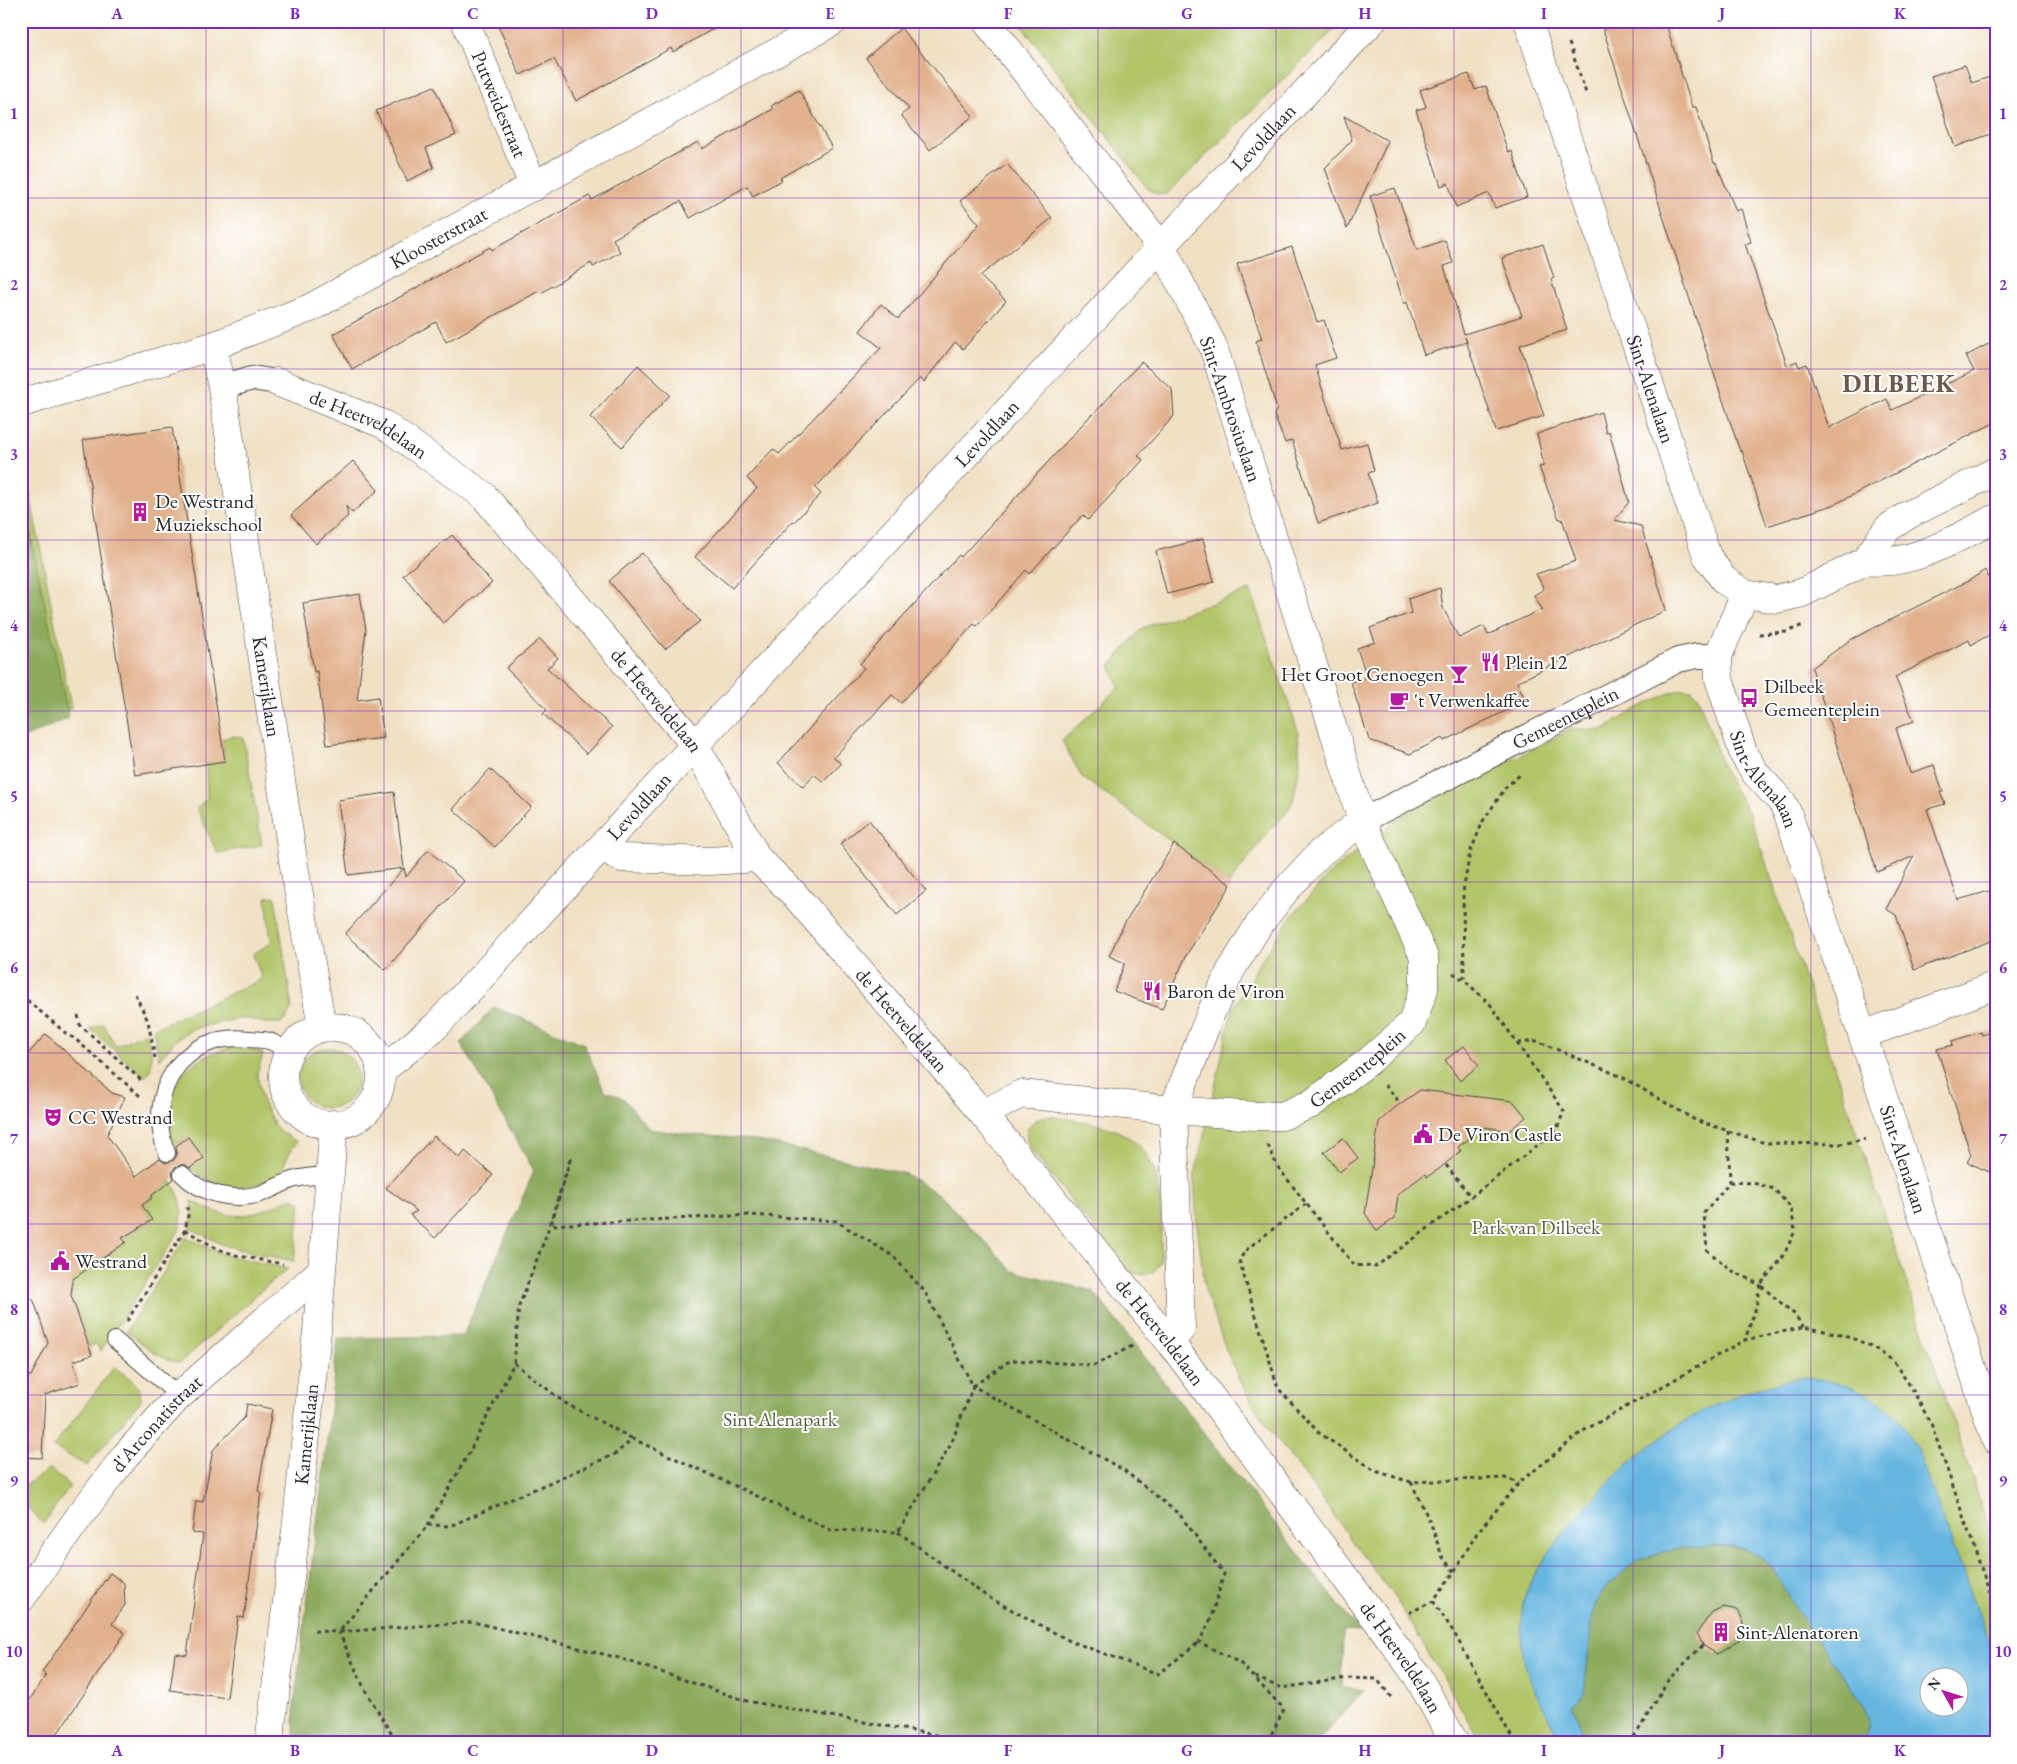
<svg xmlns="http://www.w3.org/2000/svg" width="2017" height="1764" font-family="'EB Garamond',serif">
  <rect width="100%" height="100%" fill="#fff"/>
  <filter id="ink" filterUnits="userSpaceOnUse"><feTurbulence type="fractalNoise" baseFrequency=".02" numOctaves="2"/><feDisplacementMap in="SourceGraphic" scale="10" xChannelSelector="R" yChannelSelector="G"/><feConvolveMatrix kernelMatrix="1 2 1 2 8 2 1 2 1" color-interpolation-filters="sRGB"/></filter>
  <filter id="wash" filterUnits="userSpaceOnUse"><feTurbulence type="fractalNoise" baseFrequency=".0096" numOctaves="4" result="noise"/><feDisplacementMap in="SourceGraphic" scale="20" xChannelSelector="R" yChannelSelector="G"/><feGaussianBlur stdDeviation="1.12" result="paint"/><feColorMatrix in="noise" values="0 0 0 0 0 0 0 0 0 0 0 0 0 0 0 0 0 1.4 0 .05"/><feComposite in="paint" operator="in"/></filter>
  <g filter="url(#wash)">
    <rect width="100%" height="100%" fill="#f1e1c4"/>
    <g fill="#b2c569" stroke="#6e784a" fill-rule="evenodd">
      <path d="M1018,21h325l-176,173h-10l-9,-5z"/>
      <path d="M21,447l50,261 -50,26z"/>
      <path d="M1250,590l48,141 2,34 -7,36 -8,14 -17,17 -39,52 -147,-107 -20,-36 57,-54 -9,-21 32,-38z"/>
      <path d="M1683,689l9,1 6,6 26,75 26,44 246,734v194h-514l-85,-142 -134,-181 -22,-36 -16,-37 -20,-57 -8,-65 -3,-46 38,-168 27,-48 32,-46 41,-46 74,-58 166,-84 30,1 36,-22 29,-14zM1930,1676h30v30h-30z"/>
      <path d="M232,736l11,1 19,108 -45,8 -20,-45 10,-10 -1,-34 19,-3 -3,-22z"/>
      <path d="M275,896l17,112 -6,11 -5,4h-16l-16,-4h-12l-45,10 -17,12 -16,18 -6,-30 109,-50 -9,-25 18,-11 -5,-46z"/>
      <path d="M103,1024l13,22 31,-14c2,14 10,35 -2,45l-55,-48z"/>
      <path d="M237,1047l17,3 9,4 -6,20 5,26 13,26 6,6 16,10 -9,13 -7,18 -18,9 -17,5 -20,-1 -16,-5 -20,-13 13,-10 -15,-21 -13,10c-18,-52 7,-93 62,-100z"/>
      <circle cx="328" cy="1078" r="30"/>
      <path d="M1049,1116c22,4 47,6 68,15 52,23 43,79 44,126 -3,20 -23,23 -37,10l-93,-117c-10,-18 -2,-32 18,-34z"/>
      <path d="M171,1181c12,19 13,28 8,50l-78,120 -3,-3 -1,-5 -8,4 -18,-52 2,-16 52,-36 -3,-5 30,-18 -10,-15 10,-7 -1,-2z"/>
      <path d="M292,1198l9,4 -7,59 -49,-10 -24,-7 -31,-16 3,-17 -1,-10c43,23 57,16 100,-3z"/>
      <path d="M186,1237l36,17 66,15 -23,18 -85,76c-20,-3 -38,-20 -54,-32z"/>
      <path d="M114,1367c13,10 27,15 27,33l-54,66 -34,-19z"/>
      <path d="M50,1469l20,17 -27,38 -22,-24v-12z"/>
    </g>
    <g fill="#8daa5d" stroke="#5c6a44">
      <path d="M21,490l48,228 -48,21z"/>
      <path d="M494,1007l90,37 20,46 20,9 25,30 45,6 44,3 41,7 127,29 34,21 73,76 80,20 267,341 -17,-1 -1,57 22,2 -48,53h-1022v-38l29,-230 15,-137 125,-2 71,-165 -73,-128z"/>
      <path d="M1724,1545l22,5 25,15 73,113 19,26 6,18 -4,21h-278l-14,-36 11,-15 10,-87 15,-21 29,-24 49,-14z"/>
    </g>
    <path fill="#65b5e0" stroke="#487086" fill-rule="evenodd" d="M1805,1377c37,5 67,14 94,42 7,8 12,20 18,30l79,210v84h-131l4,-21 -6,-18 -66,-93 -26,-46 -25,-15 -12,-4 -21,-1 -33,3 -42,12 -29,24 -15,21 -10,87 -11,15 14,36h-26c-11,-23 -24,-45 -33,-69 -7,-16 -8,-46 -6,-64 2,-24 26,-57 41,-76 66,-81 136,-139 242,-157zM1930,1676h30v30h-30z"/>
    <g id="blocks">
      <g fill="#e2b18d">
        <path d="M496,21h231l-54,31 -2,-4 -95,53 -22,-42 -34,16z"/>
        <path d="M1627,21h38l27,86h4l18,56h2l20,48 5,-2 10,33 -6,2 42,121 10,-4 2,6 8,-3 22,64 58,-29 5,11 82,-39 -8,-15 30,-16v82l-163,83 -66,21 -25,-75h-2l-35,-104 -102,-318z"/>
        <path d="M901,28l72,88 -43,34 -29,-35 8,-6 -43,-51z"/>
        <path d="M1965,65l7,18 24,-8v57l-41,15 -24,-71z"/>
        <path d="M1469,74l6,16 11,-4 22,66 4,-1 15,46 -32,11 -6,-15 -33,14 -8,-24 -7,3 -25,-76 10,-3 -6,-17z"/>
        <path d="M434,86l22,49 -30,13 8,20 -27,13 -31,-70z"/>
        <path d="M799,90l33,58 -52,30 2,2 -29,16 -6,-10 -57,32 -9,-17 -68,38 7,13 -27,15 -2,-4 -50,30 -2,-2 -93,51 -10,-20 -84,47 -19,-35 157,-87 2,3 97,-54 3,4 106,-58 4,7 71,-40 -2,-3z"/>
        <path d="M1344,116l44,25 -41,88 -22,-61 27,-28z"/>
        <path d="M1007,164l45,54 -72,58 26,25 -43,48 -8,-7 -31,40 -4,-4 -105,110 6,6 -27,28 -1,-1 -61,67 -37,-31 62,-69 -10,-10 26,-29 6,5 102,-106 -21,-17 21,-27 17,15 81,-95 -19,-23z"/>
        <path d="M1395,188l22,62 28,-10 8,23 -9,3 20,68 58,-18 -20,-58 41,-14 11,34 -3,1 16,51 -47,15 24,71 -48,15 -31,-94 2,5 -43,13 -17,-53 -3,2 -34,-108z"/>
        <path d="M1292,247l25,75 7,-2 12,38 -21,7 9,30 18,55 25,-7 7,28 -6,2 10,30 -60,20 -26,-83 -7,3 -11,-28 3,-6 -21,-68 6,-2 -25,-75z"/>
        <path d="M1141,362l31,27 2,27 -36,40 5,4 -55,60 -5,-5 -54,59 -3,-4 -49,56 -3,-2 -73,79 -9,-8 -58,62 7,7 -18,18 -9,-8 -11,13 -25,-24 86,-95 -4,-4 26,-29 73,-80 2,2 131,-143 1,1z"/>
        <path d="M638,365l32,30 -48,52 -32,-30z"/>
        <path d="M1601,412l5,21 3,-2 20,71 -15,18 27,6 25,84 -149,72 9,19 -82,40 -2,-3 -32,16 -41,-14 -18,-58 16,-5 -10,-29 18,-6 -5,-14 41,-15 -3,-14 32,-11 3,20 16,30 25,-12 4,9 54,-26 -8,-14 10,-6 -8,-15 40,-13 -14,-42h-3l-20,-52 5,-1 -7,-32z"/>
        <path d="M172,427l53,334 -90,14 -52,-335z"/>
        <path d="M353,461l25,29 -26,23 -6,-7 2,10 -32,28 -25,-29z"/>
        <path d="M452,535l40,48 -49,40 -40,-48z"/>
        <path d="M1203,539l11,43 -47,12 -11,-43z"/>
        <path d="M642,553l58,68 -35,28 -56,-68z"/>
        <path d="M1985,570l11,21v40l-25,14 -2,-5 -74,37 19,44 -18,7 14,45 24,-8 9,27h-3l5,12 -18,5 31,91 38,-11v50l-82,31 -18,-55 -10,-6 28,-53 -37,16 -65,-204 38,-28 120,-60z"/>
        <path d="M360,594l6,36 -9,70 21,-3 6,41 -57,7 -10,-74 -3,1 -11,-69z"/>
        <path d="M540,639l18,19 -11,10 65,59 -25,27 -44,-40 4,-4 -41,-42z"/>
        <path d="M490,769l41,38 -36,40 -42,-38z"/>
        <path d="M394,792l10,76 -56,7 -10,-75z"/>
        <path d="M869,820l57,71 -29,24 -57,-71z"/>
        <path d="M1174,844l57,41 -44,69 -25,55 -48,-18 11,-28 -16,-7 15,-32z"/>
        <path d="M428,850l36,31 -79,89 -40,-36 59,-66 2,9z"/>
        <path d="M1996,1030v145l-29,-13 4,-7 -34,-106 16,-4 -1,-4 29,-9 1,3z"/>
        <path d="M46,1034l66,59 13,4 -18,38 29,41 23,-17 6,4 9,-3 3,-5 -1,-9 12,-9 16,21 -14,10 -6,-4 -9,3 -3,5 2,7 -23,17 1,2 -10,7 10,15 -30,18 4,4 -53,37 -2,16 21,60 -19,6 7,22 -35,12 -3,63 -21,-1v-81h10l17,-33 -14,-42 -13,-13v-226z"/>
        <path d="M1464,1046l15,19 -19,16 -15,-21z"/>
        <path d="M1420,1090l93,11 13,16 -17,14 -24,-4 -27,20 3,4 -22,18 -12,8 -2,-3 -27,20 -3,24 -18,13 -12,-18 14,-91 14,-13z"/>
        <path d="M434,1136l26,22 5,-7 28,24 -58,63 -25,-23 7,-4 -31,-23z"/>
        <path d="M1343,1138l15,20 -19,14 -15,-20z"/>
        <path d="M247,1404l25,5 -14,82 3,1 -17,126 -6,-1 -11,81 -57,-8 5,-37 12,2 16,-121 -11,-1 4,-32 7,1 10,-52 32,-33z"/>
        <path d="M110,1573l14,10 1,22 -13,19 13,9 -74,110h-30v-30l25,-38 -4,-3z"/>
        <path d="M1723,1607l11,2 5,3 5,11v6l-5,11 -22,14 -8,-4 -6,-5 -6,-12 15,-21z"/>
      </g>
    </g>
  </g>
  <g filter="url(#ink)">
    <use href="#blocks" fill-opacity="0" stroke="#494642" stroke-width="1"/>
    <g fill="none" stroke-linecap="round" stroke-linejoin="round">
      <g stroke="#494642" stroke-width="18">
        <g id="service">
          <path d="M167,1153c-24,-59 16,-123 82,-114 8,1 16,0 23,3 6,3 11,6 17,9"/>
          <path d="M182,1174c19,20 52,28 78,20 11,-4 21,-10 32,-14 12,-4 25,-4 38,-5"/>
          <path d="M115,1340l64,56"/>
        </g>
      </g>
      <g stroke="#494642" stroke-width="26">
        <g id="pedestrian">
          <path d="M222,387l30,-9 25,4"/>
          <path id="s1" d="M1362,821l316,-161 19,-4h21"/>
        </g>
      </g>
      <g stroke="#494642" stroke-width="29">
        <g id="minor">
          <path id="s2" d="M465,21l69,166"/>
          <path id="s3" d="M1528,21l179,535 17,24 21,14 31,5 26,-6 63,-32 23,-33 20,-13 88,-44"/>
          <path id="s4" d="M213,346l9,41 71,473 29,167"/>
          <path id="s5" d="M277,382l106,42 100,71 212,250 62,113 37,36 189,220 187,228 212,285 36,50 37,66"/>
          <path id="s6" d="M21,403l192,-57 97,-38 524,-287"/>
          <path d="M1865,561c48,6 89,-22 131,-43"/>
          <path id="s7" d="M1745,594l-27,62 1,23 25,76 12,19 26,28 6,12 107,318 101,309"/>
          <path d="M602,847l19,11 89,3 47,-3"/>
          <circle cx="332" cy="1076" r="49"/>
          <path d="M1863,1035l133,-50"/>
          <path id="s8" d="M380,1069l10,-5 46,-38 259,-281 677,-724"/>
          <path id="s9" d="M983,1114l38,-20 152,16 83,6h26l29,-12 57,-42 44,-39 12,-34v-32l-62,-136 -149,-475 -51,-98 -176,-227"/>
          <path d="M1170,1342l11,-13 -8,-219 37,-95 21,-45 27,-44 27,-35 35,-38 42,-32"/>
          <path id="s10" d="M21,1599l60,-85 45,-59 53,-59 142,-125"/>
          <path id="s11" d="M269,1743l27,-213 21,-199 17,-207"/>
        </g>
      </g>
      <g stroke="#494642" stroke-width="3" stroke-dasharray="4 4" stroke-linecap="butt">
        <path d="M1569,43l18,53"/>
        <path d="M1759,634l28,-2 16,-7"/>
        <path d="M1464,979l-1,-87 7,-39 13,-32 23,-34 16,-14"/>
        <path d="M135,994l13,27 7,37"/>
        <path d="M21,995l47,40 6,3 66,58"/>
        <path d="M78,1015l2,10 62,56"/>
        <path d="M1518,1043l19,-2 85,36 73,43 70,23 76,1 24,-5"/>
        <path d="M1385,1085l16,19"/>
        <path d="M1728,1131l2,51 -26,31 3,37 24,20 29,15 -4,22 -11,33"/>
        <path d="M1268,1145l9,21 77,99 21,2 96,-70 85,-66 8,-20 -74,-107 -26,-24 -11,-7"/>
        <path d="M1446,1165l25,32"/>
        <path d="M1730,1182l23,1 21,6 17,19 4,23 -12,26 -23,28 33,28 11,14"/>
        <path d="M1306,1204l-58,44 -9,12 39,128 40,44 57,39 36,11 94,-4 14,5"/>
        <path d="M185,1230l33,19 21,7 44,8"/>
        <path d="M127,1321l58,-91 3,-14 -1,-9"/>
        <path d="M514,1363l51,40 68,36"/>
        <path d="M1411,1482l20,42 11,32 12,16"/>
        <path d="M428,1525l22,1 165,-72 18,-15 198,91 67,2 53,-88 22,-58 152,85 55,44 44,59 -14,47 -11,21 41,21 44,46 -17,34"/>
        <path d="M898,1532l88,64 82,44 90,34 41,-32"/>
        <path d="M1433,1601l20,30 62,112"/>
        <path d="M1409,1613l24,-12 21,-29 23,-39 42,-50 64,-52 162,-91 59,-13 41,8 28,12 20,14 20,29 19,36 64,185"/>
        <path d="M314,1631l25,1 25,56 33,55"/>
        <path d="M1255,1677l27,11 65,-10 30,1 14,18"/>
        <path d="M960,1743l-24,-8 -189,-34 -128,-43 -146,-36 -134,10 89,-107 42,-74 44,-88 5,-57 27,-70 25,-79 -20,68 200,-10 85,6 57,35 32,36 48,94 38,-26 84,5 39,-20"/>
        <path d="M1628,1743l9,-10 31,-53 35,-35"/>
      </g>
      <use href="#service" stroke="#fff" stroke-width="16"/>
      <use href="#pedestrian" stroke="#fff" stroke-width="24"/>
      <use href="#minor" stroke="#fff" stroke-width="28"/>
    </g>
  </g>
  <path fill="none" stroke="#7b2cbf" stroke-width="1" stroke-opacity="0.55" d="M206,21v1722M384,21v1722M563,21v1722M741,21v1722M919,21v1722M1098,21v1722M1276,21v1722M1454,21v1722M1633,21v1722M1811,21v1722M21,198h1975M21,369h1975M21,540h1975M21,711h1975M21,882h1975M21,1053h1975M21,1224h1975M21,1395h1975M21,1566h1975"/>
  <defs>
    <g id="building-bare" transform="scale(1.5)"><path d="M-4-6H4V6H1V3H-1V6H-4ZM-2.5-4.3h1.7v1.8h-1.7ZM.8-4.3h1.7v1.8H.8ZM-2.5-1h1.7V.8h-1.7ZM.8-1h1.7V.8H.8Z" fill="#b5179e" stroke="#fff" stroke-width="2.5" paint-order="stroke"/></g>
    <g id="restaurant-bare" transform="scale(1.5)"><path d="M-5-6h1v4h1v-4h1v4h1v-4h1v5L-1.5 .5V6h-2V.5L-5-1ZM5-6V6H3V1.5H1.5Q1.5-4 5-6Z" fill="#b5179e" stroke="#fff" stroke-width="2.5" paint-order="stroke"/></g>
    <g id="bar-bare" transform="scale(1.5)"><path d="M-6-5H6L.8 .8V4.5H3.5V6h-7V4.5H-.8V.8Z" fill="#b5179e" stroke="#fff" stroke-width="2.5" paint-order="stroke"/></g>
    <g id="bus-bare" transform="scale(1.5)"><path d="M-5-6H5V4H4V6H2V4H-2V6H-4V4H-5ZM-3.5-4V0h7V-4ZM-3.5 1.2v1.5H-2V1.2ZM2 1.2v1.5H3.5V1.2Z" fill="#b5179e" stroke="#fff" stroke-width="2.5" paint-order="stroke"/></g>
    <g id="cafe-bare" transform="scale(1.5)"><path d="M-5.5-4.5H6V0H3Q3 3.5 0 3.5H-2.5Q-5.5 3.5-5.5 0ZM3-3.2v2h1.7v-2ZM-6 4.5H4V6H-6Z" fill="#b5179e" stroke="#fff" stroke-width="2.5" paint-order="stroke"/></g>
    <g id="theatre-bare" transform="scale(1.5)"><path d="M-5-5.5Q0-4 5-5.5V0Q5 5 0 6Q-5 5-5 0ZM-3.3-2.5H-1v1.5H-3.3ZM1-2.5H3.3v1.5H1ZM-2.8 1Q0 5.5 2.8 1Z" fill="#b5179e" stroke="#fff" stroke-width="2.5" paint-order="stroke"/></g>
    <g id="civic-bare" transform="scale(1.5)"><path d="M-.6-6.5H3V-4.5H.6V-3L4-1V1h2V6H-6V1h2V-1L-.6-3ZM-1.2 2.5V6h2.4V2.5Z" fill="#b5179e" stroke="#fff" stroke-width="2.5" paint-order="stroke"/></g>
  </defs>
  <g fill-rule="evenodd">
    <use href="#building-bare" x="140" y="512"/>
    <use href="#restaurant-bare" x="1490" y="662"/>
    <use href="#bar-bare" x="1459" y="674"/>
    <use href="#bus-bare" x="1749" y="698"/>
    <use href="#cafe-bare" x="1399" y="700"/>
    <use href="#restaurant-bare" x="1152" y="991"/>
    <use href="#theatre-bare" x="53" y="1117"/>
    <use href="#civic-bare" x="1423" y="1134"/>
    <use href="#civic-bare" x="60" y="1261"/>
    <use href="#building-bare" x="1721" y="1632"/>
  </g>
  <g text-anchor="middle" stroke-width="4" stroke-linejoin="round" paint-order="stroke">
    <g font-size="20" fill="#2b2b2b" stroke="#fff">
      <text dy="7" stroke="none"><textPath href="#s2" startOffset="90">Putweidestraat</textPath></text>
      <text dy="7" stroke="none"><textPath href="#s8" startOffset="1285">Levoldlaan</textPath></text>
      <text dy="7" stroke="none"><textPath href="#s6" startOffset="451">Kloosterstraat</textPath></text>
      <text dy="7" stroke="none"><textPath href="#s3" startOffset="388">Sint-Alenalaan</textPath></text>
      <text transform="translate(1231 409) rotate(71)" y="7">Sint-Ambrosiuslaan</text>
      <text dy="7" stroke="none"><textPath href="#s5" startOffset="101">de Heetveldelaan</textPath></text>
      <text dy="7" stroke="none"><textPath href="#s8" startOffset="880">Levoldlaan</textPath></text>
      <text dy="7" stroke="none"><textPath href="#s4" startOffset="345">Kamerijklaan</textPath></text>
      <text dy="7" stroke="none"><textPath href="#s5" startOffset="506">de Heetveldelaan</textPath></text>
      <text dy="7" stroke="none"><textPath href="#s1" startOffset="228">Gemeenteplein</textPath></text>
      <text dy="7" stroke="none"><textPath href="#s7" startOffset="202">Sint-Alenalaan</textPath></text>
      <text dy="7" stroke="none"><textPath href="#s8" startOffset="370">Levoldlaan</textPath></text>
      <text dy="7" stroke="none"><textPath href="#s5" startOffset="911">de Heetveldelaan</textPath></text>
      <text dy="7" stroke="none"><textPath href="#s9" startOffset="395">Gemeenteplein</textPath></text>
      <text dy="7" stroke="none"><textPath href="#s7" startOffset="609">Sint-Alenalaan</textPath></text>
      <text dy="7" stroke="none"><textPath href="#s5" startOffset="1316">de Heetveldelaan</textPath></text>
      <text dy="7" stroke="none"><textPath href="#s10" startOffset="222">d'Arconatistraat</textPath></text>
      <text dy="7" stroke="none"><textPath href="#s11" startOffset="311">Kamerijklaan</textPath></text>
      <text dy="7" stroke="none"><textPath href="#s5" startOffset="1721">de Heetveldelaan</textPath></text>
    </g>
    <g font-size="20" fill="#2b2b2b" stroke="#fff" text-anchor="start">
      <text x="155" y="508">De Westrand<tspan x="155" dy="23">Muziekschool</tspan></text>
      <text x="1505" y="669">Plein 12</text>
      <text x="1444" y="681" text-anchor="end">Het Groot Genoegen</text>
      <text x="1764" y="693">Dilbeek<tspan x="1764" dy="23">Gemeenteplein</tspan></text>
      <text x="1414" y="707">'t Verwenkaffee</text>
      <text x="1167" y="998">Baron de Viron</text>
      <text x="68" y="1124">CC Westrand</text>
      <text x="1438" y="1141">De Viron Castle</text>
      <text x="75" y="1268">Westrand</text>
      <text x="1736" y="1639">Sint-Alenatoren</text>
    </g>
    <g font-size="20" fill="#5a6141" stroke="#fff">
      <text x="1536" y="1234">Park van Dilbeek</text>
      <text x="780" y="1426">Sint Alenapark</text>
    </g>
    <g font-size="25" font-weight="bold" letter-spacing="1" fill="#6b5a4d" stroke="#fff">
      <text x="1899" y="392">DILBEEK</text>
    </g>
  </g>
  <rect width="2017" height="1764" fill="none" stroke="#fff" stroke-width="55"/>
  <g transform="translate(1944 1692) rotate(309)"><circle r="24" fill="#ffffff" stroke="#aaaaaa"/>
  <path d="M0-4L9 19L0 12L-9 19Z" fill="#b5179e"/>
  <text y="-8" font-size="14" font-weight="bold" text-anchor="middle" fill="#2b2b2b">N</text>
  </g>
  <rect x="28" y="28" width="1962" height="1708" fill="none" stroke="#7b2cbf" stroke-width="2"/>
  <g font-size="16" text-anchor="middle" font-weight="bold" fill="#7b2cbf">
    <text x="117" y="19">A</text>
    <text x="295" y="19">B</text>
    <text x="473" y="19">C</text>
    <text x="652" y="19">D</text>
    <text x="830" y="19">E</text>
    <text x="1008" y="19">F</text>
    <text x="1187" y="19">G</text>
    <text x="1365" y="19">H</text>
    <text x="1544" y="19">I</text>
    <text x="1722" y="19">J</text>
    <text x="1900" y="19">K</text>
    <text x="14" y="119">1</text>
    <text x="2003" y="119">1</text>
    <text x="14" y="290">2</text>
    <text x="2003" y="290">2</text>
    <text x="14" y="460">3</text>
    <text x="2003" y="460">3</text>
    <text x="14" y="631">4</text>
    <text x="2003" y="631">4</text>
    <text x="14" y="802">5</text>
    <text x="2003" y="802">5</text>
    <text x="14" y="973">6</text>
    <text x="2003" y="973">6</text>
    <text x="14" y="1144">7</text>
    <text x="2003" y="1144">7</text>
    <text x="14" y="1315">8</text>
    <text x="2003" y="1315">8</text>
    <text x="14" y="1486">9</text>
    <text x="2003" y="1486">9</text>
    <text x="14" y="1657">10</text>
    <text x="2003" y="1657">10</text>
    <text x="117" y="1756">A</text>
    <text x="295" y="1756">B</text>
    <text x="473" y="1756">C</text>
    <text x="652" y="1756">D</text>
    <text x="830" y="1756">E</text>
    <text x="1008" y="1756">F</text>
    <text x="1187" y="1756">G</text>
    <text x="1365" y="1756">H</text>
    <text x="1544" y="1756">I</text>
    <text x="1722" y="1756">J</text>
    <text x="1900" y="1756">K</text>
  </g>
</svg>
